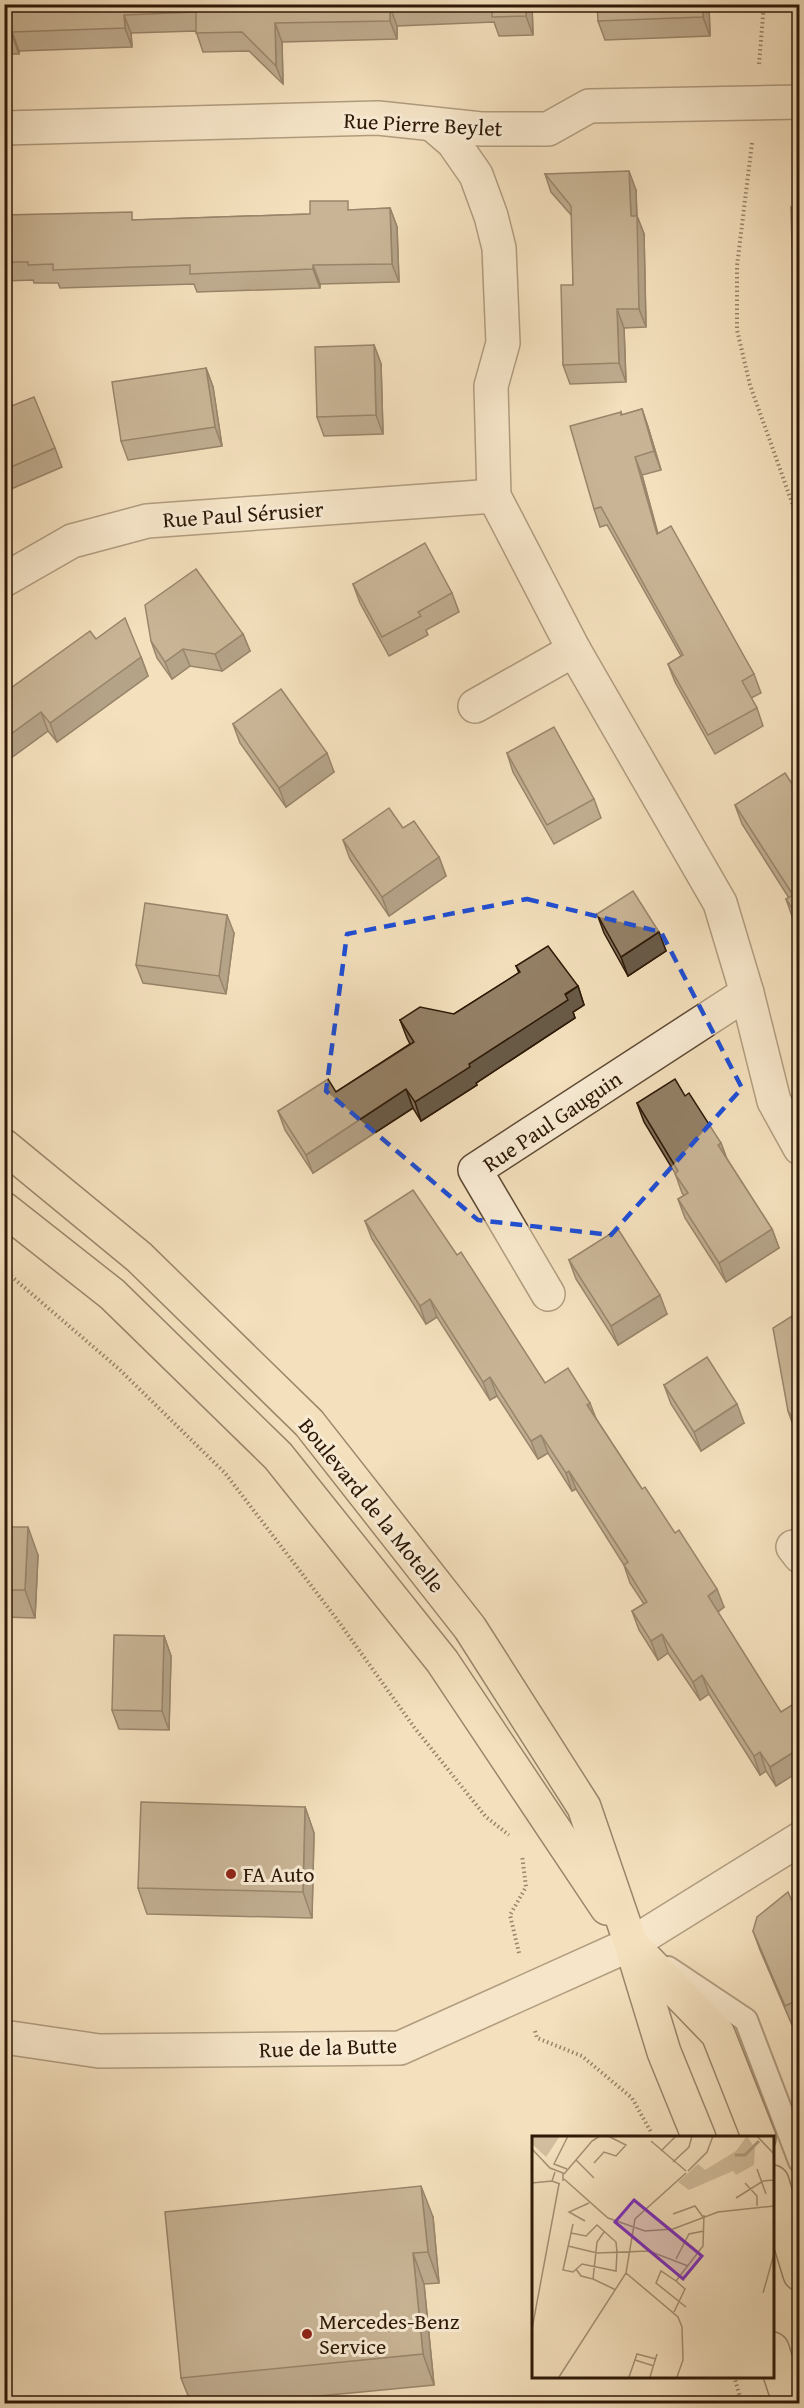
<svg xmlns="http://www.w3.org/2000/svg" width="804" height="2408" font-family="'Gentium Book Plus',serif">
  <rect width="100%" height="100%" fill="#f4e0bd"/>
  <filter id="stains"><feTurbulence type="fractalNoise" baseFrequency=".00333" numOctaves="4"/><feColorMatrix values="0 0 0 0 .2 0 0 0 0 .09 0 0 0 0 .02 0 0 0 .5 -.17"/></filter>
  <radialGradient id="worn" r=".72"><stop offset=".6" stop-color="#630" stop-opacity="0"/><stop offset="1" stop-color="#630" stop-opacity=".3"/></radialGradient>
  <g fill="none" stroke-linecap="round" stroke-linejoin="round">
    <g stroke="#5f4a34" stroke-width="26">
      <path id="lane" d="M668,1968l78,52 54,141"/>
    </g>
    <g stroke="#5f4a34" stroke-width="36">
      <g id="street">
        <path d="M432,124l21,18 23,33 15,41 8,32 4,95 -12,43 3,110 80,154 146,253 27,90 27,108 26,47"/>
        <path d="M4,128l374,-10 103,11h67l41,-23 211,-4"/>
        <path d="M4,580l68,-39 75,-20 347,-25"/>
        <path d="M475,706l99,-56"/>
        <path d="M548,1294l-73,-124 272,-177"/>
        <path d="M793,1547l7,9"/>
        <path d="M4,2037l95,14 301,-3 231,-104 169,-105"/>
      </g>
    </g>
    <g stroke="#2d1807" stroke-width="36">
      <g id="primary">
        <path d="M4,1146l135,111 170,166 161,205 114,179 47,137 33,108 35,86"/>
        <path d="M4,1209l108,85 166,162 164,205 165,247"/>
        <path d="M634,1947l84,87 41,104"/>
        <path d="M772,2182l28,92"/>
        <path d="M772,2349l18,55"/>
      </g>
    </g>
    <g stroke="#2d1807" stroke-width="4" stroke-dasharray="1.5 3" stroke-linecap="butt">
      <path d="M759,64l5,-60"/>
      <path d="M752,143l-15,123v64l13,55 50,140"/>
      <path d="M4,1270l115,99 106,104 111,145 78,109 72,90 23,18"/>
      <path d="M519,1953l-9,-38 16,-28 -4,-32"/>
      <path d="M535,2031l2,7 45,18 50,42 19,34"/>
      <path d="M734,2376l8,28"/>
    </g>
    <use href="#lane" stroke="#f8ebd4" stroke-width="22"/>
    <use href="#street" stroke="#f8ebd4" stroke-width="33"/>
    <use href="#primary" stroke="#f4e0bd" stroke-width="33"/>
  </g>
  <g fill="#7f6e58" stroke="#2d1807" stroke-width="1.5">
    <path d="M4,4h528l1,31 -34,1 -5,-14 -97,4v13l-115,3 1,42 -34,-33 -46,1 -7,-21 -65,2 1,14 -113,4v3h-15z"/>
    <path d="M709,4l1,32 -105,4 -7,-19z"/>
    <path d="M545,174l91,16 1,26 7,18 2,93 -22,1 2,54 -56,2 -7,-19 10,-80 -1,-69 -21,-24z"/>
    <path d="M800,206v206l-4,-9z"/>
    <path d="M390,208l7,19 2,55 -79,2v4l-123,4 -3,-8 -134,4 -2,-5h-24l-1,-3 -29,1v-66l131,5 175,-6 41,-4z"/>
    <path d="M374,345l7,19 2,70 -59,2 -7,-19z"/>
    <path d="M206,368l7,19 9,59 -94,14 -7,-19z"/>
    <path d="M4,409l51,39 7,19 -58,25z"/>
    <path d="M642,409l6,18 13,43 -19,5 16,59 96,140 7,19 -10,5 6,10 6,18 -48,28 -40,-72 -7,-18 13,-8 -74,-131 -7,2 -6,-18 27,-97 1,3z"/>
    <path d="M353,584l99,9 7,19 -33,18 2,5 -39,21 -29,-53z"/>
    <path d="M243,634l7,17 -28,20 -32,-5 -18,13 -15,-21 -6,-17z"/>
    <path d="M96,639l45,18 7,19 -91,66 -9,-11 -44,32z"/>
    <path d="M233,724l101,48 -48,35 -46,-64z"/>
    <path d="M507,753l87,46 7,19 -47,26 -41,-72z"/>
    <path d="M800,796v133l-7,-10 -7,-20 3,-1 -47,-74 -7,-19z"/>
    <path d="M403,828l36,29 7,19 -57,40 -39,-57 -7,-19z"/>
    <path d="M597,914l62,18 7,19 -38,25 -24,-43z"/>
    <path d="M234,933l-8,61 -83,-11 -7,-18z"/>
    <path d="M516,966l62,20 6,19 -11,7 2,6 -99,65 1,2 -56,36 -8,-13 -100,65 -28,-43 -7,-19 58,-19 74,-48 -3,-6 -7,-18 54,-6 65,-41z"/>
    <path d="M685,1096l36,47 6,16 45,70 7,19 -53,34 -41,-64 -7,-19 6,-3 -2,-3 -7,-20 -31,-51 -7,-19z"/>
    <path d="M365,1221l92,34 88,128 50,34 47,72 82,118 -6,5 58,174 -10,-15 -6,4 -51,-81 -9,6 -32,-47 -10,7 -19,-30 -7,-19 12,-7 -14,-21 -6,-18 -48,-76 -4,2 -24,-38 -10,6 -41,-63 -7,4 -53,-83 -11,7 -54,-85z"/>
    <path d="M569,1260l98,54 -49,31 -42,-66z"/>
    <path d="M800,1311v126l-6,-9 -6,-17z"/>
    <path d="M664,1385l80,38 -43,28 -30,-47z"/>
    <path d="M4,1527l34,28 -3,63 -31,-1z"/>
    <path d="M164,1636l7,20 -2,74 -50,-1 -7,-19z"/>
    <path d="M305,1807l9,26 -2,85 -165,-4 -9,-26z"/>
    <path d="M800,1919v103l-8,3 -32,-75 -7,-19z"/>
    <path d="M433,2217l6,66 -15,1 10,101 -189,18h-54l-10,-25z"/>
  </g>
  <g fill="#685a47" stroke="#2d1807" stroke-width="1.5">
    <path d="M526,4h6l1,31 -7,-19z"/>
    <path d="M703,4h6l1,32 -7,-19z"/>
    <path d="M390,7l7,19v13l-7,-18z"/>
    <path d="M124,15l7,18 1,14 -7,-19z"/>
    <path d="M275,23l7,19 1,42 -7,-18z"/>
    <path d="M12,32l7,19v3l-7,-19z"/>
    <path d="M629,171l7,19 1,41v-15l7,18 2,93 -7,-18 -8,-93z"/>
    <path d="M390,208l7,19 2,55 -7,-18z"/>
    <path d="M313,265l7,19v4l-7,-19z"/>
    <path d="M617,309l7,19 2,54 -7,-19z"/>
    <path d="M374,345l7,19 2,70 -7,-19z"/>
    <path d="M206,368l7,19 9,59 -7,-19z"/>
    <path d="M642,409l6,18 13,43 -7,-19z"/>
    <path d="M635,457l7,18 21,78 -6,-19z"/>
    <path d="M243,634l7,17 -28,20 -7,-17z"/>
    <path d="M183,649l7,17 -18,13 -7,-17z"/>
    <path d="M141,657l7,19 -91,66 -7,-19z"/>
    <path d="M41,712l7,19 -44,32v-24z"/>
    <path d="M327,753l7,19 -48,35 -7,-19z"/>
    <path d="M439,857l7,19 -57,40 -7,-19z"/>
    <path d="M227,915l7,18 -8,61 -7,-18z"/>
    <path d="M659,932l7,19 -38,25 -7,-19z"/>
    <path d="M578,986l6,19 -11,7 2,6 -99,65 1,2 -56,36 -6,-19z"/>
    <path d="M406,1089l7,19 -100,65 -7,-18z"/>
    <path d="M721,1143l7,20 -10,-18z"/>
    <path d="M772,1229l7,19 -53,34 -7,-19z"/>
    <path d="M660,1295l7,19 -49,31 -7,-19z"/>
    <path d="M430,1299l7,18 -11,7 -6,-18z"/>
    <path d="M490,1377l7,19 -7,4 -7,-18z"/>
    <path d="M590,1403l7,18 -10,-16z"/>
    <path d="M737,1404l7,19 -43,28 -7,-19z"/>
    <path d="M541,1435l7,18 -10,6 -7,-18z"/>
    <path d="M569,1471l7,18 -4,2 -6,-18z"/>
    <path d="M28,1527l10,28 -3,63 -10,-28z"/>
    <path d="M717,1589l7,18 -9,7 -7,-18z"/>
    <path d="M662,1634l6,19 -10,7 -7,-19z"/>
    <path d="M164,1636l7,20 -2,74 -7,-19z"/>
    <path d="M702,1675l7,19 -9,6 -7,-18z"/>
    <path d="M800,1748v23l-24,15 -6,-19z"/>
    <path d="M760,1752l6,19 -6,4 -6,-19z"/>
    <path d="M305,1807l9,26 -2,85 -9,-26z"/>
    <path d="M421,2186l12,31 6,66 -11,-31z"/>
    <path d="M413,2253l11,31 10,101 -11,-31z"/>
  </g>
  <g fill="#948066" stroke="#2d1807" stroke-width="1.5">
    <path d="M4,4h452l-66,3v14l-115,2 1,43 -34,-34 -46,1v-21l-72,3 1,13 -113,4v3h-8z"/>
    <path d="M492,4h34v12l-34,1z"/>
    <path d="M597,4h106v13l-105,4z"/>
    <path d="M629,171l2,45h6l2,93h-22l2,54 -56,2 -2,-80h12l-2,-79 -26,-32z"/>
    <path d="M310,201h38v9l42,-2 2,56 -79,1v4l-123,5v-9l-137,5v-6l-25,1v-3h-24v-47l128,-3v8l178,-6z"/>
    <path d="M800,206v196l-4,1 -5,-196z"/>
    <path d="M374,345l2,70 -59,2 -2,-70z"/>
    <path d="M206,368l9,59 -94,14 -9,-59z"/>
    <path d="M34,397l21,51 -51,22v-61z"/>
    <path d="M642,409l12,42 -19,6 22,77 14,-8 83,148 -12,7 15,27 -49,27 -40,-71 15,-9 -82,-148 -7,2 -24,-83 51,-14v3z"/>
    <path d="M425,543l27,50 -34,19 3,4 -39,21 -29,-53z"/>
    <path d="M196,569l47,65 -28,20 -32,-5 -18,13 -14,-21 -6,-36z"/>
    <path d="M125,618l16,39 -91,66 -9,-11 -37,27v-46l86,-62 6,8z"/>
    <path d="M281,689l46,64 -48,35 -46,-64z"/>
    <path d="M554,727l40,72 -47,26 -40,-72z"/>
    <path d="M785,773l15,23v124l-14,-21 7,-4 -58,-90z"/>
    <path d="M389,808l14,20 11,-7 25,36 -57,40 -39,-57z"/>
    <path d="M633,891l26,41 -38,25 -24,-43z"/>
    <path d="M145,903l82,12 -8,61 -83,-11z"/>
    <path d="M548,946l30,40 -13,8 3,6 -99,64 1,3 -55,35 -9,-13 -100,66 -28,-44 50,-32 8,13 78,-50 -14,-22 20,-13 34,7 66,-42 -4,-6z"/>
    <path d="M675,1079l10,17 4,-3 32,50 -3,2 54,84 -53,34 -41,-64 10,-6 -13,-19 3,-3 -41,-68z"/>
    <path d="M413,1190l44,65 4,-3 84,131 23,-15 22,35 -3,2 55,84 3,-2 30,46 4,-3 38,59 -9,7 73,116 11,-7 8,11v32l-30,19 -10,-15 -6,4 -52,-81 -9,7 -31,-48 -11,7 -19,-30 15,-9 -23,-37 4,-3 -59,-91 -3,2 -25,-38 -10,6 -41,-64 -7,5 -53,-83 -10,7 -55,-85z"/>
    <path d="M618,1229l42,66 -49,31 -42,-66z"/>
    <path d="M800,1311v117l-12,-17 -15,-83z"/>
    <path d="M707,1357l30,47 -43,28 -30,-47z"/>
    <path d="M4,1527h24l-3,63h-21z"/>
    <path d="M114,1635l50,1 -2,75 -50,-1z"/>
    <path d="M141,1802l164,5 -2,85 -165,-4z"/>
    <path d="M788,1892l12,27v80l-15,7 -32,-75 4,-14z"/>
    <path d="M421,2186l7,66 -15,1 10,101 -242,24 -16,-166z"/>
  </g>
  <path d="M0 0H804V2408H0ZM527,899l134,33 81,156 -131,147 -133,-15 -152,-129 21,-157z" fill="#f4e0bd" fill-opacity=".55" fill-rule="evenodd"/>
  <path fill="none" stroke="#1d4ed8" stroke-width="4.5" stroke-dasharray="12 8" stroke-linejoin="round" d="M527,899l134,33 81,156 -131,147 -133,-15 -152,-129 21,-157z"/>
  <g fill="#8f2418" stroke="#f8ebd4" stroke-width="2">
    <circle cx="231" cy="1874" r="6"/>
    <circle cx="307" cy="2334" r="6"/>
  </g>
  <g text-anchor="middle" stroke-width="6" stroke-linejoin="round" paint-order="stroke">
    <g font-size="22" fill="#2d1807" stroke="#f8ebd4">
      <text transform="translate(423 124) rotate(3)" y="8">Rue Pierre Beylet</text>
      <text transform="translate(243 514) rotate(-4)" y="8">Rue Paul Sérusier</text>
      <text transform="translate(552 1121) rotate(-34)" y="8">Rue Paul Gauguin</text>
      <text transform="translate(372 1505) rotate(51)" y="8">Boulevard de la Motelle</text>
      <text transform="translate(328 2047) rotate(-2)" y="8">Rue de la Butte</text>
    </g>
    <g font-size="22" fill="#2d1807" stroke="#f8ebd4" text-anchor="start">
      <text x="243" y="1882">FA Auto</text>
      <text x="319" y="2329">Mercedes-Benz<tspan x="319" dy="25">Service</tspan></text>
    </g>
  </g>
  <g transform="translate(532 2136)">
    <rect width="242" height="242" fill="#f4e0bd"/>
    <path d="M0,0h28l-14,21 -14,-13zM215,0l8,12 -1,17 -18,10 -3,-4 -44,19 -11,-8 20,-18 7,6 31,-19z" fill="#d2be9e"/>
    <path fill="none" stroke="#b09c7f" stroke-width="3" d="M203,19h10l14,-14"/>
    <path fill="none" stroke="#a49074" stroke-width="1.5" d="M225,0l17,18M119,5l35,30M0,13l18,19 13,5v8M129,15l15,-15M44,24l18,18M141,26l16,-15 3,-11M62,27l10,-11 12,4 10,-11 -18,-9M35,33l-13,-5 14,-28M225,33l9,25M156,35l19,-19 6,-16M23,36l-3,9 8,3M32,38l28,-33 8,-5M32,43l44,39 37,13 28,-2 45,-17 56,-6M0,47l20,-2M213,47l12,13v10M204,62l27,-17 11,-1M141,78l22,-8 8,11M53,85l-16,-9 20,-9M41,88l-10,46 10,2 9,-8 34,7 1,-19M72,96l-7,10 -4,37 23,11M39,97l15,3 11,-11 19,17 1,10M36,110l29,7 52,-2 39,15M144,123l13,-25 15,-3M44,133l5,7 12,3M94,137l52,44 4,10 1,33 -6,17M144,145l-15,-10 -5,12 30,24M231,157l11,-39M142,176l11,-23 -9,-8 27,-35 1,-31M0,193l27,-145M103,224l19,6M27,241l67,-104 9,-54 51,-46M97,241l8,-23 19,5M118,241l7,-23"/>
    <path fill="#7b2cbf" fill-opacity="0.15" stroke="#7b2cbf" stroke-width="3" d="M102,64l68,56 -19,23 -68,-57z"/>
    <rect width="242" height="242" fill="none" stroke="#2d1807" stroke-width="3"/>
  </g>
  <rect width="804" height="2408" fill="none" stroke="#f4e0bd" stroke-width="24"/>
  <rect x="6" y="6" width="792" height="2396" fill="none" stroke="#2d1807" stroke-width="3"/>
  <rect x="12" y="12" width="780" height="2384" fill="none" stroke="#2d1807" stroke-width="1.5"/>
  <rect width="100%" height="100%" filter="url(#stains)"/>
  <rect width="100%" height="100%" fill="url(#worn)"/>
</svg>
